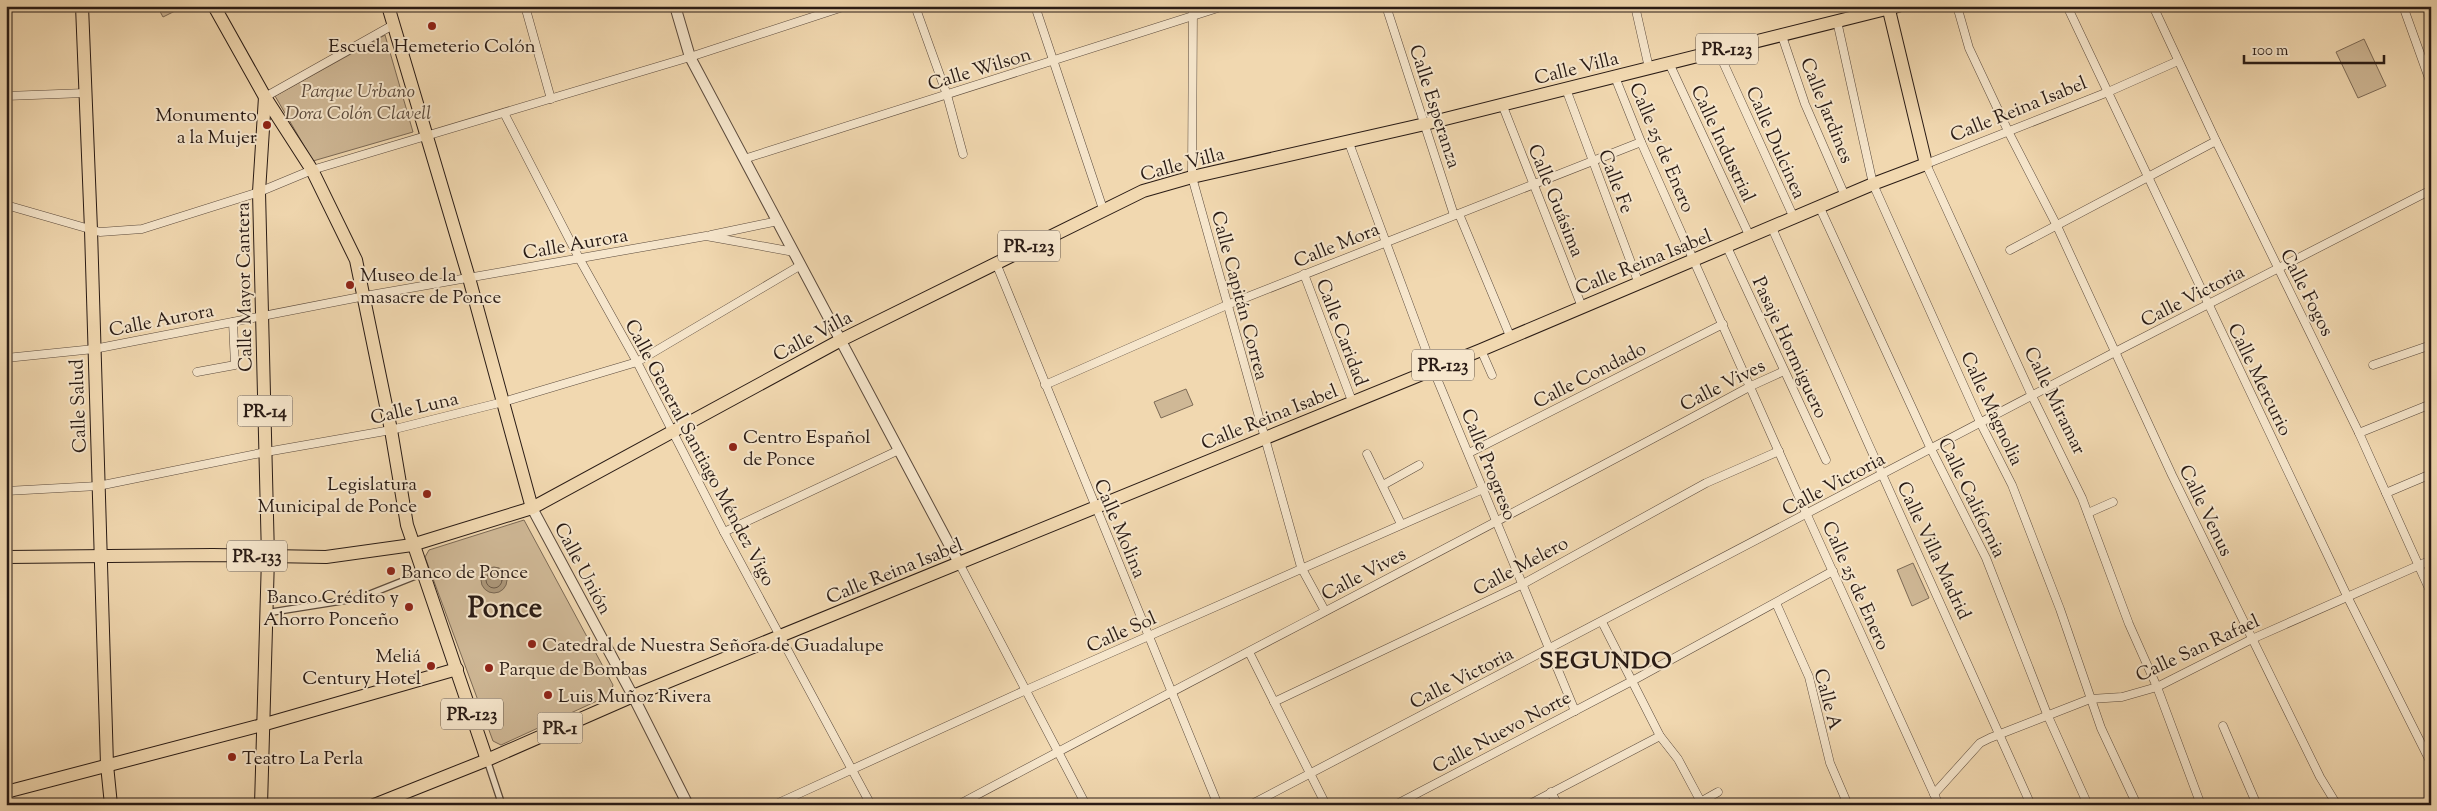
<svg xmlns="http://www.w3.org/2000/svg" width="2437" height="811" font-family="'Sorts Mill Goudy',serif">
  <rect width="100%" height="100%" fill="#f1d8b0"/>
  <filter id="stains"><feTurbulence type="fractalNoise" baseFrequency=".004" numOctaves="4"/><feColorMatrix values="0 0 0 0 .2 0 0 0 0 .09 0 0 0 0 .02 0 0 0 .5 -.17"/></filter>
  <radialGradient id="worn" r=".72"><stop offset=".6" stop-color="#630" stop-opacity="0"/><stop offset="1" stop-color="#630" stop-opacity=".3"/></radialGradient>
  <g fill="#cfb896" stroke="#7c6a56">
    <path d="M157,6h23l1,2 -18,9z"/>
    <path d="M385,35l28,97 -100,29 -38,-65z"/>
    <path d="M2364,39l22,47 -28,12 -22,-46z"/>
    <path d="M1186,389l7,16 -32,13 -7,-16z"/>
    <path d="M524,520l89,165 -3,10 -109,50 -8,-4 -68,-184 4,-7z"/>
    <path d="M1913,563l16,35 -17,8 -15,-36z"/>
  </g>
  <circle fill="#ad987b" stroke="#786652" cx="494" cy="580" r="13"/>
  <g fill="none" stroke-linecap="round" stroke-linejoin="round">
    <circle stroke="#6b5a48" stroke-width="1" cx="494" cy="580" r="8"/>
    <g stroke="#5b4a3c" stroke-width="8">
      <g id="pedestrian">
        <path d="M266,613l94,-15 63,-25"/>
        <path d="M487,760l15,45"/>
      </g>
    </g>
    <g stroke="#5b4a3c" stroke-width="9">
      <g id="minor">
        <path d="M525,6l26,93"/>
        <path d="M915,6l32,89 16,59"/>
        <path d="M1035,6l68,203"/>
        <path d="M1193,6l-1,171 109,390 24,44"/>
        <path d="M1386,6l68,209"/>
        <path d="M1635,6l14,62"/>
        <path d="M1957,6l12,42 40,85 48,93 115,249 148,302 17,28"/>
        <path d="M2067,6l281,592 83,165"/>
        <path d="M2153,6l63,135 143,292 72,160"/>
        <path d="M2403,6l28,78"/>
        <path d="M1837,21l36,163 107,238 32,63 48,124 41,119 36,77"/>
        <path d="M1782,36l23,68 40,92"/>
        <path d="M1718,51l76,167"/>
        <path d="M2178,61l-70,31 -182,72 106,232 50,102 47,126 28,63 44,118"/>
        <path d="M1669,63l81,174"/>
        <path d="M1615,77l26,65 166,373 132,290"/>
        <path d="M1566,89l73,195"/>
        <path d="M6,96l79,-3"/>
        <path d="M265,97l128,-72"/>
        <path d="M1502,104l80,203"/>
        <path d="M504,113l75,145 58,104 87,170 147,273"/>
        <path d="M1349,143l84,226 142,342"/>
        <path d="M744,159l480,-153"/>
        <path d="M6,205l94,27 42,-3 117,-37 53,-22 378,-113 156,-51"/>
        <path d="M1820,208l111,241 55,109 61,156 41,91"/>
        <path d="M1459,214l51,122"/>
        <path d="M1772,228c85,193 173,384 259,577"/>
        <path d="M711,235l67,-14"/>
        <path d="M1727,247l99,213"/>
        <path d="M2010,250l206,-109"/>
        <path d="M996,263l222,542"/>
        <path d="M1304,274l48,127"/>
        <path d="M1481,350l11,25"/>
        <path d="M6,358l88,-9 271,-53 341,-60 88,16"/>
        <path d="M2373,365l58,-20"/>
        <path d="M197,372l38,-7 -2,-43"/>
        <path d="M1045,385l182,-80 414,-163"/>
        <path d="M2359,433l72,-29"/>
        <path d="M1469,453l254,-129"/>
        <path d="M1367,454l34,70"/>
        <path d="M1383,485l36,-20"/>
        <path d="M6,491l92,-5 168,-34 125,-22 112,-28 134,-40 164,-97"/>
        <path d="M2386,493l45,-19"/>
        <path d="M2088,513l25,-11"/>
        <path d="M724,532l175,-82"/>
        <path d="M959,563l127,242"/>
        <path d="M1776,603l33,74 21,86 18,42"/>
        <path d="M1602,622l58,114 18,23 23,43"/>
        <path d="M1249,652l77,153"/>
        <path d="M1274,702l247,-117 185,-102 73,-32"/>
        <path d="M2223,726l34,79"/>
        <path d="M1551,792l7,13"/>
        <path d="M1934,794l46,-51 10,-5 100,-39 32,-2 35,-10 95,-48 179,-79"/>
        <path d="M774,805l252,-115 457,-201"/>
        <path d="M958,805c264,-141 530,-277 793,-419l33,-15"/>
        <path d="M1250,805l865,-453 316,-162"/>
        <path d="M1395,805l237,-124 201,-110"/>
        <path d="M1528,805l132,-69"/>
        <path d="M1695,805l23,-13"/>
      </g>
    </g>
    <g stroke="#5b4a3c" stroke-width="12">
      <g id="tertiary">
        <path d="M675,6l15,51 269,506"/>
        <path d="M532,508l101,188 55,109"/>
      </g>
    </g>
    <g stroke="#291b15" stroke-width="14">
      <g id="primary">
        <path d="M82,6l9,224 16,535 4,40"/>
        <path d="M214,6l51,91 47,73 44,90 35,170 16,95 80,235"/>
        <path d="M388,6l81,272 63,230"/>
        <path d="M6,557l207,-2 113,2 86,-12 120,-37 309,-168 302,-149 49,-14 233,-53 473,-118"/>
        <path d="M6,792l256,-67 195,-56"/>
        <path d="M261,805l7,-248 -9,-365 6,-95"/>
        <path d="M374,805l113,-45 146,-64 848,-346 392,-166 53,-20 -38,-158"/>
      </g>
    </g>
    <use href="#pedestrian" stroke="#f6e6cc" stroke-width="5.5"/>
    <use href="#minor" stroke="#f6e6cc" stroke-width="8"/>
    <use href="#tertiary" stroke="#f6e6cc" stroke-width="10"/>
    <use href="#primary" stroke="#f1d8b0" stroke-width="12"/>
  </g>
  <g fill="#8f2418" stroke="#f6e6cc" stroke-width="2">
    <circle cx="432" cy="26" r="5"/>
    <circle cx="267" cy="125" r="5"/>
    <circle cx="350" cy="285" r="5"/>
    <circle cx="733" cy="447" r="5"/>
    <circle cx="427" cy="494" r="5"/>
    <circle cx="391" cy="571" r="5"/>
    <circle cx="409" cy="607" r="5"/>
    <circle cx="532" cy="644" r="5"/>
    <circle cx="431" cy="666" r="5"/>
    <circle cx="489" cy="668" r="5"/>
    <circle cx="548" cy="695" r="5"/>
    <circle cx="232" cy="757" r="5"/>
  </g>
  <g text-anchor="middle" stroke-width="4" stroke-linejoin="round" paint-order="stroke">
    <g fill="#f6e6cc" stroke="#66584c" stroke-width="1">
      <rect x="1696" y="33.5" width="62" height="31" rx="4"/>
      <rect x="998" y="230.5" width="62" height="31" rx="4"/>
      <rect x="1412" y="349.5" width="62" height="31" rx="4"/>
      <rect x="237.5" y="395.5" width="55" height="31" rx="4"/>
      <rect x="227" y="540.5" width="60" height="31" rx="4"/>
      <rect x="441" y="698.5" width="62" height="31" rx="4"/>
      <rect x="537.5" y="712.5" width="45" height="31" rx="4"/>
    </g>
    <g font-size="18" font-weight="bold" fill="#291b15">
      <text x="1727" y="55">PR-123</text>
      <text x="1029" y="252">PR-123</text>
      <text x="1443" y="371">PR-123</text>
      <text x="265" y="417">PR-14</text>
      <text x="257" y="562">PR-133</text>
      <text x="472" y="720">PR-123</text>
      <text x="560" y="734">PR-1</text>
    </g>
    <g font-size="19" fill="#291b15" stroke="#f6e6cc" text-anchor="start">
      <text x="432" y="52" text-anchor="middle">Escuela Hemeterio Colón</text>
      <text x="257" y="121" text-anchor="end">Monumento<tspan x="257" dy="22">a la Mujer</tspan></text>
      <text x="360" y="281">Museo de la<tspan x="360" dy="22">masacre de Ponce</tspan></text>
      <text x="743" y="443">Centro Español<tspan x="743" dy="22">de Ponce</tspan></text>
      <text x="417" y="490" text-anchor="end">Legislatura<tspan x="417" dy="22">Municipal de Ponce</tspan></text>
      <text x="401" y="578">Banco de Ponce</text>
      <text x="399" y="603" text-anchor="end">Banco Crédito y<tspan x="399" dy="22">Ahorro Ponceño</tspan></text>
      <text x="542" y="651">Catedral de Nuestra Señora de Guadalupe</text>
      <text x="421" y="662" text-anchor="end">Meliá<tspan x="421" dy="22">Century Hotel</tspan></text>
      <text x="499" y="675">Parque de Bombas</text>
      <text x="558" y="702">Luis Muñoz Rivera</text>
      <text x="242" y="764">Teatro La Perla</text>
    </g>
    <g font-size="19" fill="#291b15" stroke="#f6e6cc">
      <text transform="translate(1576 67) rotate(-14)" y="7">Calle Villa</text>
      <text transform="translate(979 68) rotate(-17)" y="7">Calle Wilson</text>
      <text transform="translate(1436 106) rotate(72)" y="7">Calle Esperanza</text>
      <text transform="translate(2018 108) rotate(-22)" y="7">Calle Reina Isabel</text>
      <text transform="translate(1828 110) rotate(68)" y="7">Calle Jardines</text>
      <text transform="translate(1777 142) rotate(66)" y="7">Calle Dulcinea</text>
      <text transform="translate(1724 143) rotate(65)" y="7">Calle Industrial</text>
      <text transform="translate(1663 147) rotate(67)" y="7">Calle 25 de Enero</text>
      <text transform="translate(1182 163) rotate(-15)" y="7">Calle Villa</text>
      <text transform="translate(1617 181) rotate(69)" y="7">Calle Fe</text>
      <text transform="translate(1557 200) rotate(68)" y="7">Calle Guásima</text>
      <text transform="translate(575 243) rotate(-10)" y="7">Calle Aurora</text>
      <text transform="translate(1336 244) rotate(-22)" y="7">Calle Mora</text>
      <text transform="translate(1643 261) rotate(-22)" y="7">Calle Reina Isabel</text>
      <text transform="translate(243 287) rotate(-91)" y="7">Calle Mayor Cantera</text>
      <text transform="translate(2308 292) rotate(63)" y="7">Calle Fogos</text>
      <text transform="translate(1241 295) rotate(75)" y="7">Calle Capitán Correa</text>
      <text transform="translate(2192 295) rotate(-27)" y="7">Calle Victoria</text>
      <text transform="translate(161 319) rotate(-11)" y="7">Calle Aurora</text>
      <text transform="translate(1343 332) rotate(69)" y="7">Calle Caridad</text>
      <text transform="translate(812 335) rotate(-28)" y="7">Calle Villa</text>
      <text transform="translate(1791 347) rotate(65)" y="7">Pasaje Hormiguero</text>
      <text transform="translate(1589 374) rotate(-27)" y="7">Calle Condado</text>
      <text transform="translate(2261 379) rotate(64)" y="7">Calle Mercurio</text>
      <text transform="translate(1722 384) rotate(-27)" y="7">Calle Vives</text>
      <text transform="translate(2056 400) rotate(64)" y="7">Calle Miramar</text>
      <text transform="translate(77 406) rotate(-92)" y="7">Calle Salud</text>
      <text transform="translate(414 407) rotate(-13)" y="7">Calle Luna</text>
      <text transform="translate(1993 408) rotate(65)" y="7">Calle Magnolia</text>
      <text transform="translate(1269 416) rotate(-22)" y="7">Calle Reina Isabel</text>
      <text transform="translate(701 452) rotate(62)" y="7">Calle General Santiago Méndez Vigo</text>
      <text transform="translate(1490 464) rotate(68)" y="7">Calle Progreso</text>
      <text transform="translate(1833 483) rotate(-28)" y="7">Calle Victoria</text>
      <text transform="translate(1973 497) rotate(64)" y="7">Calle California</text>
      <text transform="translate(2207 510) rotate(64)" y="7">Calle Venus</text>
      <text transform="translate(1121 528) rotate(67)" y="7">Calle Molina</text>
      <text transform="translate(1935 550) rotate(65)" y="7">Calle Villa Madrid</text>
      <text transform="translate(1520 565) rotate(-28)" y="7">Calle Melero</text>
      <text transform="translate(584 568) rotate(62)" y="7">Calle Unión</text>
      <text transform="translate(894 570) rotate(-22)" y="7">Calle Reina Isabel</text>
      <text transform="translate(1363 573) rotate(-28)" y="7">Calle Vives</text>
      <text transform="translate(1857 585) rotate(66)" y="7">Calle 25 de Enero</text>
      <text transform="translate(1121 631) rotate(-24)" y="7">Calle Sol</text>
      <text transform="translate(2197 647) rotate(-25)" y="7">Calle San Rafael</text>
      <text transform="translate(1461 677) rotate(-27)" y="7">Calle Victoria</text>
      <text transform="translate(1829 699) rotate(75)" y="7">Calle A</text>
      <text transform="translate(1501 731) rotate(-28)" y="7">Calle Nuevo Norte</text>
    </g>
    <g font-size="19" font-style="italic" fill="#5b4a3c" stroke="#f6e6cc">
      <text x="358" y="97">Parque Urbano<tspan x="358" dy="22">Dora Colón Clavell</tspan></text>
    </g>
    <g font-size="24" font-weight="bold" letter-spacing="1" fill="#291b15" stroke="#f6e6cc">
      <text x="1606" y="668">SEGUNDO</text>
    </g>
    <g font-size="29" font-weight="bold" fill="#291b15" stroke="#f6e6cc">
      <text x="505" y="617">Ponce</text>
    </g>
  </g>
  <rect width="2437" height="811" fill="none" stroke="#f1d8b0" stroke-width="25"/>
  <rect x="8" y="8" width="2422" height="796" fill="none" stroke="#291b15" stroke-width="2.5"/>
  <rect x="12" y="12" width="2412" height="786" fill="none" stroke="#291b15"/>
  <path d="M2244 55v8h140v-8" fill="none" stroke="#291b15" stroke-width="2.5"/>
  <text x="2252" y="55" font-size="15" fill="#291b15" stroke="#f6e6cc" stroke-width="4" paint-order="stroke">100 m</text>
  <rect width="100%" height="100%" filter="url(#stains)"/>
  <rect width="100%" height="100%" fill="url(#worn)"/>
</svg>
